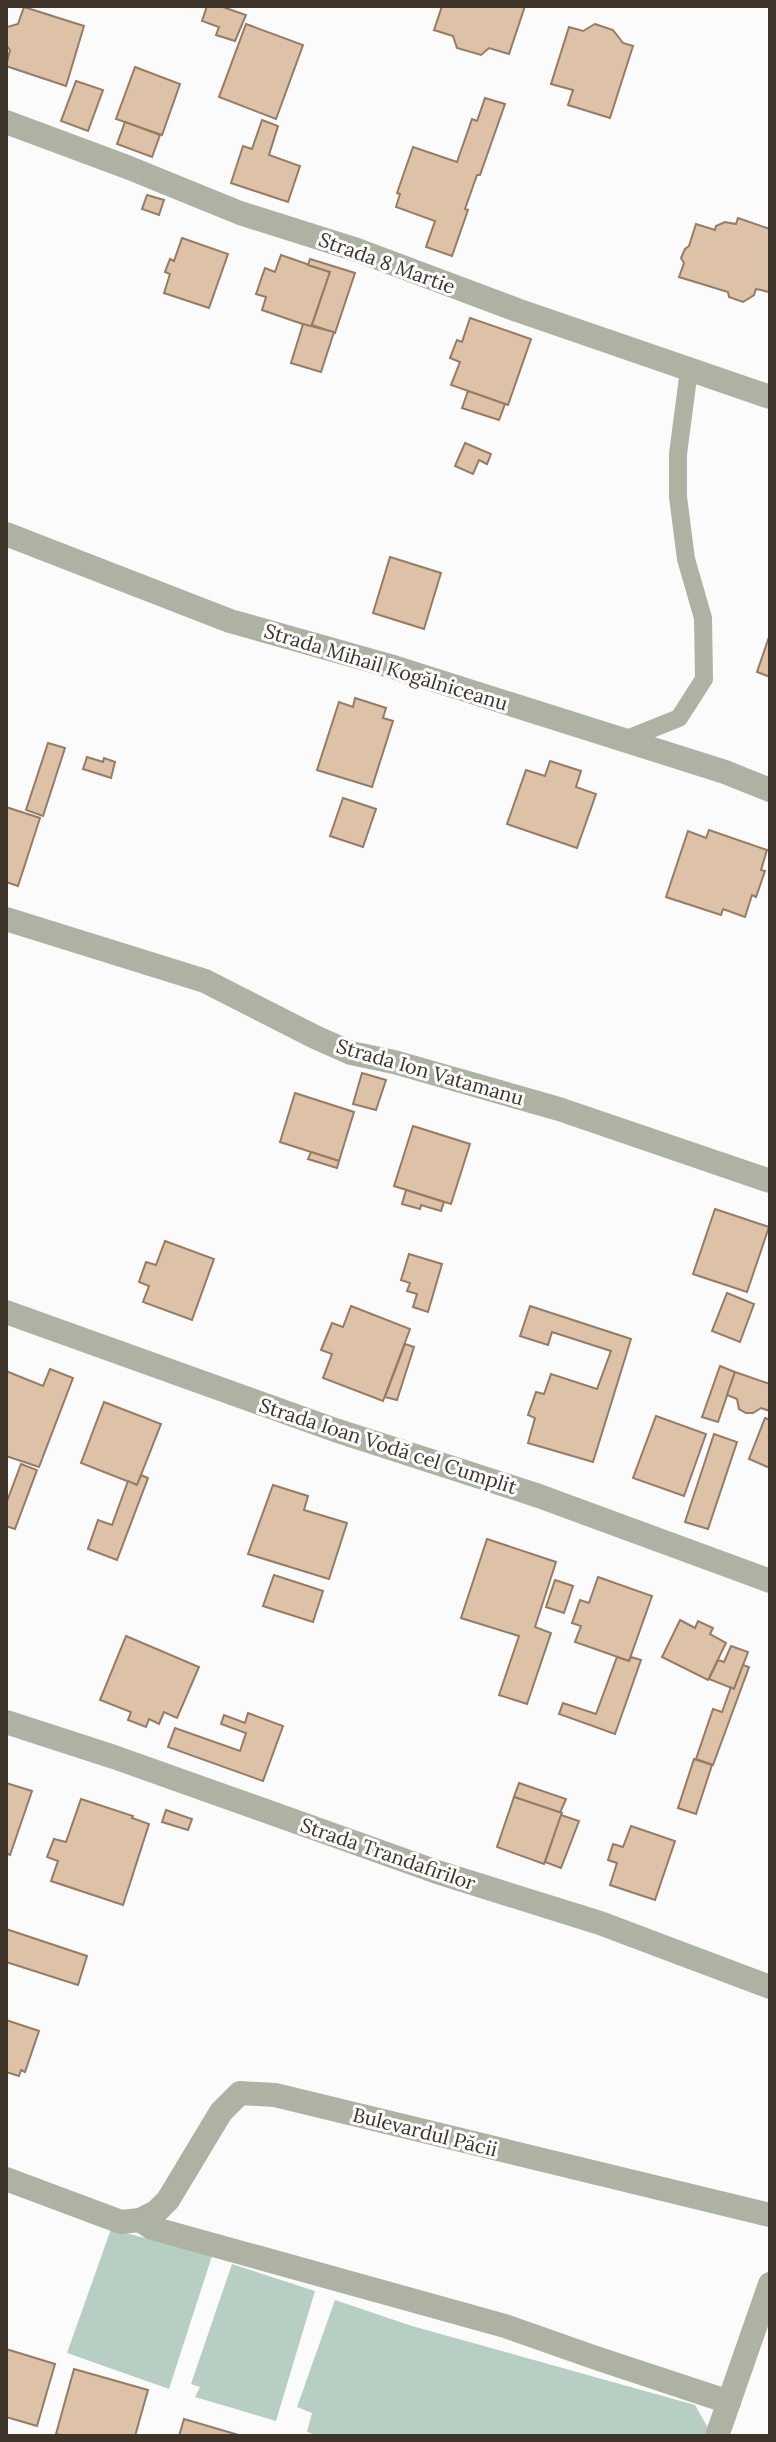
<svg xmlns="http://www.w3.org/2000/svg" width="776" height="2442" font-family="Lora,serif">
  <rect width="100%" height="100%" fill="#fbfbfb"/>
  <g fill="#b7cfc2">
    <path d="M111,2229l101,27 -43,133 -102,-36z"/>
    <path d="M232,2264l83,27 -39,130 -81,-24 5,-10 -9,-3z"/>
    <path d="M335,2300l77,26 283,79 13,23 -3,8h-386l-12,-4 5,-19 -15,-6z"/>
  </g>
  <g fill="#ddc2a8" stroke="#967c64" stroke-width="2">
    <path d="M207,6h13l26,9 -11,26 -19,-6 3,-8 -17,-6z"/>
    <path d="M442,6h83l-16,48 -20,-6 -8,7 -24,-7 -4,-12 -19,-6z"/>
    <path d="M24,7l60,19 -18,60 -60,-20 4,-16 -4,-5v-16l1,-2 11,-3z"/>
    <path d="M246,24l57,21 -27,74 -57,-22z"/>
    <path d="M595,24l18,6 10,13 10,3 -23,72 -42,-13 5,-15 -22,-6 18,-57 14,4z"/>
    <path d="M135,67l45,17 -18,51 -46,-16z"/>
    <path d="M76,81l27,9 -15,41 -27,-10z"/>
    <path d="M485,98l20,6 -1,3 -24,68h-3l-12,34 3,1 -16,46 -26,-9 9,-26 -39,-14 4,-13 -3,-1 16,-46 44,15 15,-43 5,2z"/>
    <path d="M262,120l16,6 -9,29 31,11 -12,36 -57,-19 12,-37 9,3z"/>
    <path d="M125,122l35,13 -8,22 -35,-13z"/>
    <path d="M147,195l17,5 -5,15 -17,-6z"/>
    <path d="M738,218l32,11 -1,63 -13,-3 -2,6 -11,7 -14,-5 -1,-5 -49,-15 5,-14 -3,-5 4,-9 4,-3 7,-22 19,6 1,-4 9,-4 11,2z"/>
    <path d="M182,238l46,16 -19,54 -45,-15 6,-19 -5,-2 5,-13 4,2z"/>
    <path d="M281,255l49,17 -19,55 -49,-17 4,-13 -10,-3 9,-26 10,4z"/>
    <path d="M310,259l45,14 -20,60 -23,-8 18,-53 -22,-7z"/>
    <path d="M470,318l61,21 -23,66 -57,-20 9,-23 -10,-4 7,-18 5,2z"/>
    <path d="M303,324l31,8 -13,40 -30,-9z"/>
    <path d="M468,391l37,13 -6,16 -37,-12z"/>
    <path d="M465,443l26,11 -4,10 -8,-4 -6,14 -18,-8z"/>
    <path d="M390,557l51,16 -17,56 -51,-16z"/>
    <path d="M770,634v43l-13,-5z"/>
    <path d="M355,698l31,10 -3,10 10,3 -21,66 -55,-17 22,-68 14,5z"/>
    <path d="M48,743l17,5 -22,68 -17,-6z"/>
    <path d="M87,757l16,5 1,-4 11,4 -4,16 -28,-9z"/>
    <path d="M550,761l31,10 -5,16 20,7 -19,54 -70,-24 19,-54 19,6z"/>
    <path d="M343,798l33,11 -13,38 -33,-11z"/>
    <path d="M6,807l34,11 -22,68 -12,-4z"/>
    <path d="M709,830l58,20 -6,20 4,1 -9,26 -4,-2 -7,22 -22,-8 -2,6 -55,-18 22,-66 18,7z"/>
    <path d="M362,1073l24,7 -10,30 -23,-6z"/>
    <path d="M295,1093l59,19 -15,49 -59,-19z"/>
    <path d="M413,1126l57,18 -19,60 -57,-18z"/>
    <path d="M311,1152l28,9 -2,7 -29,-9z"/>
    <path d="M406,1190l38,12 -3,9 -20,-6 -1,4 -18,-5z"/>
    <path d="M715,1209l54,18 -22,65 -54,-18z"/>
    <path d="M165,1241l49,18 -22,61 -49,-18 6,-16 -10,-4 7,-20 10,3z"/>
    <path d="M409,1254l33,10 -14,48 -15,-5 4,-13 -10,-3 3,-8 -9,-3z"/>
    <path d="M727,1293l27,11 -14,38 -28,-11z"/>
    <path d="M351,1306l59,23 -27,72 -60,-23 9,-24 -11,-4 11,-27 11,4z"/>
    <path d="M530,1306l101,33 -38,123 -65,-19 7,-25 -7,-3 8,-23 8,2 7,-20 46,15 14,-38 -59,-19 -4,13 -28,-9z"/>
    <path d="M405,1344l9,3 -17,53 -12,-3z"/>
    <path d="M720,1366l15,6 -17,50 -16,-5z"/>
    <path d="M50,1369l23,9 -34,89 -33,-11v-85l37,15z"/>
    <path d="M735,1372l35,12v27l-9,-3 -8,5h-7l-7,-4 -2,-10 -10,-4z"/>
    <path d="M104,1402l57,22 -24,61 -56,-22z"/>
    <path d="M656,1416l50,18 -22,62 -51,-18z"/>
    <path d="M765,1418l5,2v48l-21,-9z"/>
    <path d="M714,1434l23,8 -29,87 -23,-7z"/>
    <path d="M21,1464l16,6 -22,59 -9,-3v-22z"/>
    <path d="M141,1475l7,3 -31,82 -29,-11 10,-29 14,5 16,-44 9,4z"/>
    <path d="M273,1485l35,11 -4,14 43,13 -18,56 -81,-25z"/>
    <path d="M487,1539l69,23 -21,65 16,6 -24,71 -28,-9 20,-59 -58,-18z"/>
    <path d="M274,1575l49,16 -10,31 -50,-16z"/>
    <path d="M598,1577l54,19 -23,65 -54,-19 6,-16 -9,-3 8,-23 9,3z"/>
    <path d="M555,1580l18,6 -9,27 -18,-6z"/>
    <path d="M680,1620l15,8 3,-7 15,7 -3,6 16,9 -18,37 -46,-23z"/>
    <path d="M126,1636l73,31 -22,51 -13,-6 -5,12 -10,-5 -3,8 -18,-7 3,-8 -31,-12z"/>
    <path d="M731,1646l17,6 -14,37 -25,-10 9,-19 6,2z"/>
    <path d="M617,1657l12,4 2,-4 10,3 -26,74 -56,-20 4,-11 33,11z"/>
    <path d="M743,1665l6,2 -36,98 -17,-6 17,-50 9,3 9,-25 3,2z"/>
    <path d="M248,1713l35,13 -20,55 -95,-34 7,-19 65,23 6,-18 -25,-9 3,-9 21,8z"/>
    <path d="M694,1759l18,6 -16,49 -18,-6z"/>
    <path d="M6,1783l26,8 -22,64 -4,-2z"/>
    <path d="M519,1783l47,16 -6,14 -46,-16z"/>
    <path d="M514,1797l48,16 -18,51 -47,-17z"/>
    <path d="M81,1799l52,17 -1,2 17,6 -26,81 -72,-24 7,-20 -11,-4 7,-18 12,3z"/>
    <path d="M166,1810l26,9 -4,11 -26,-8z"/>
    <path d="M561,1815l18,6 -18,47 -16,-6z"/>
    <path d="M631,1826l44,15 -20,59 -45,-15 7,-22 -9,-3 5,-16 10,3z"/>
    <path d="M6,1929l81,27 -9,29 -72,-23z"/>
    <path d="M6,2020l33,11 -14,41 -4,-2 -2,6 -13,-4z"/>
    <path d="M6,2349l49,15 -18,62 -31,-9z"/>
    <path d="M74,2369l74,21 -13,46h-70l-9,-2z"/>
    <path d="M184,2419l58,17h-63z"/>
  </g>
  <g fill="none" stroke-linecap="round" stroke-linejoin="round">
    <path stroke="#adb2a3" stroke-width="18" d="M624,740l55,-22 25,-39 -1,-61 -17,-59 -8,-62v-43l11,-84"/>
    <g stroke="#adb2a3" stroke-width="24">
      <path d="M6,122l121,45 113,46 117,37 160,60 253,87"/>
      <path d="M6,534l224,87 160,45 335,106 45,18"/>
      <path d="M6,919l199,62 110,56 36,16 43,9 165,47 211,72"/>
      <path d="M6,1312l329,118 204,66 231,85"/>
      <path d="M6,1722l108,35 323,115 163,51 170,64"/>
      <path d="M6,2179l115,43 19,-2 16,-8 12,-12 53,-88 19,-19 35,2 495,120"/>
      <path d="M140,2220l12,8 353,98 91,32 133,44"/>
      <path d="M717,2436l53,-152"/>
    </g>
  </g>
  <g text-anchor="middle" stroke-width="6" stroke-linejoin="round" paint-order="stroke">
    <g font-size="20" fill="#3f342a" stroke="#fbfbfb">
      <text transform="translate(387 263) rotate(20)" y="7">Strada 8 Martie</text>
      <text transform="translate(386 667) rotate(17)" y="7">Strada Mihail Kogălniceanu</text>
      <text transform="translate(430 1072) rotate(16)" y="7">Strada Ion Vatamanu</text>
      <text transform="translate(388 1446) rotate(18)" y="7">Strada Ioan Vodă cel Cumplit</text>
      <text transform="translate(388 1854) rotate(19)" y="7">Strada Trandafirilor</text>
      <text transform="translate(425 2132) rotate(14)" y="7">Bulevardul Păcii</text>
    </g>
  </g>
  <rect width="776" height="2442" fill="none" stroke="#3f342a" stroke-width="16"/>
</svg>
